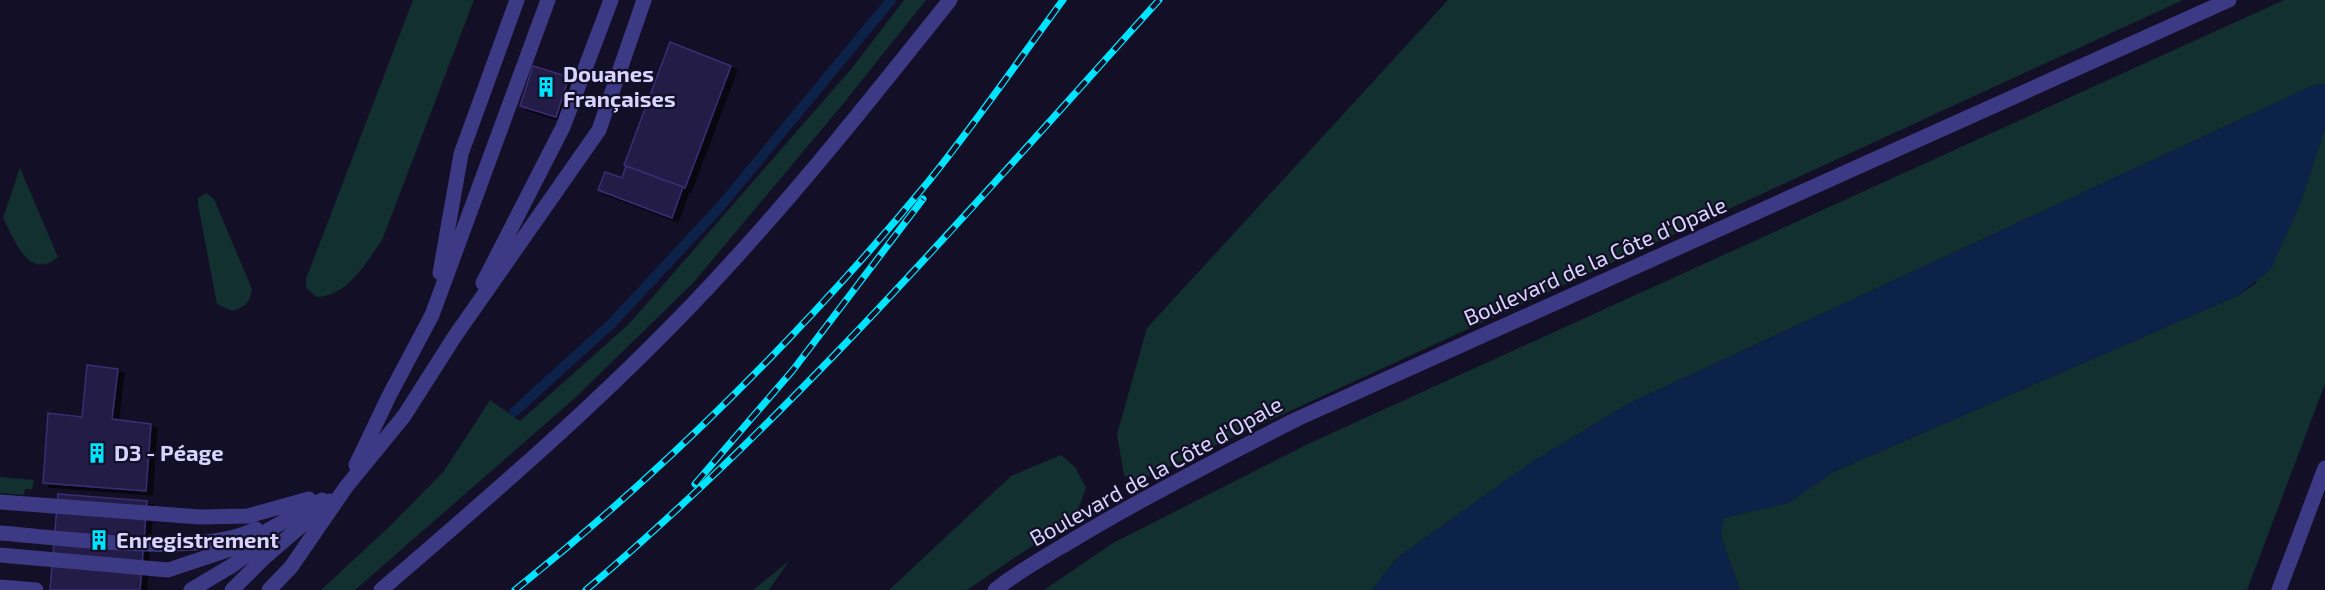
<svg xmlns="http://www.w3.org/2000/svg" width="2325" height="590" font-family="'Exo 2',sans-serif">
  <defs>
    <filter id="shadow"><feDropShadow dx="6" dy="4" stdDeviation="0" flood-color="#0009"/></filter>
  </defs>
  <rect width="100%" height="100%" fill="#130f26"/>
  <g fill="#12302f">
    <path d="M413,0h61l-92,240c-16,23 -35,57 -66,57l-10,-10v-8z"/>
    <path d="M904,0h22l-83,104 -150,179 -118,115 -220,192h-34l70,-65 53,-54 46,-71 30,21 109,-97 223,-256z"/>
    <path d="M1448,0h735l-1043,480 -16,-4 -7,-42 30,-106z"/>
    <path d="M2284,0h41v84l-13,2 -684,318 -96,58 -135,96 -25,32h-328l69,-47 197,-100z"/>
    <path d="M2325,128v256l-78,206h-507l-19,-53 2,-19 65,-15 45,-31 404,-176 18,-12 45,-80z"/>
    <path d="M20,168l38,89c-29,25 -44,-18 -55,-39z"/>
    <path d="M206,193l8,6 38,90c-2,13 -7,18 -20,22l-15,-7 -19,-100v-6z"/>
    <path d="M1061,455l14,12 11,21 -11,29 -108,73h-78l122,-114z"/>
    <path d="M0,477l34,3 -2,9h-7l-1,6 -24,-2z"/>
    <path d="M789,561l-20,29h-16z"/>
  </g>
  <path fill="#0c2248" d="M2325,84v44l-25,76 -29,65 -34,27 -404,176 -45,31 -65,15 -2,19 19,53h-368l25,-32 135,-96 96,-58 684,-318z"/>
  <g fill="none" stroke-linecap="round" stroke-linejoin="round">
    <path stroke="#0c2248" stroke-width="10" d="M514,412l98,-89 108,-116 171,-207"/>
  </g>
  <g fill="#241b47" stroke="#3b2d73" stroke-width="1.5" filter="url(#shadow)">
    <path d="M670,42l61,24 -46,122 -61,-23z"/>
    <path d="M533,66l36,11 -13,40 -36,-11z"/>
    <path d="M626,166l57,21 -11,31 -74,-28 7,-18 17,6z"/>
    <path d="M87,365l31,4 -6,50 39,5 -5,67 -103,-8 5,-70 34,4z"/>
    <path d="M58,494l89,7 -7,89h-90z"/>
  </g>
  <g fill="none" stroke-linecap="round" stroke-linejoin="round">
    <g stroke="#3d3a85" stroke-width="15">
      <path d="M440,273l21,-119 56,-154"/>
      <path d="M483,283l80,-156 48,-127"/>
      <path d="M356,465l33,-69 43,-81 116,-315"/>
      <path d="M0,502l200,15 48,-1 61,-17"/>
      <path d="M0,533c65,5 201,25 256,-4"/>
      <path d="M0,555l168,15 72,-24 82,-46"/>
      <path d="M0,587l36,3"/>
      <path d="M191,590l42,-25 38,-28"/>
      <path d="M232,590l33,-33 65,-56"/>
      <path d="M269,590l22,-23 55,-80 58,-71 51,-80 144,-206 45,-130"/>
      <path d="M381,590c120,-103 242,-208 348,-325 78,-85 149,-175 221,-265"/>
      <path d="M995,590c25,-20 53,-35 81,-52 72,-43 146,-81 221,-119l932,-419"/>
      <path d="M2279,590l46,-122"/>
    </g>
    <g stroke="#00e5ff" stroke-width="7">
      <g id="rail">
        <path d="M695,484l98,-114 130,-171"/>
        <path d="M515,590c149,-119 292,-261 413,-408 47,-58 90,-121 135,-182"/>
        <path d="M586,590c210,-178 389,-386 573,-590"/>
      </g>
    </g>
    <use href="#rail" stroke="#130f26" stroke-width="4.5" stroke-dasharray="14" stroke-linecap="butt"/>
  </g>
  <defs>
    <g id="building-bare" transform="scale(1.62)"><path d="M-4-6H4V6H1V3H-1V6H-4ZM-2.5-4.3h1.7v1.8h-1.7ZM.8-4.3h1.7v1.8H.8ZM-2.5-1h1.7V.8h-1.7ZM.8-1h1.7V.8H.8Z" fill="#00e5ff" stroke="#130f26" stroke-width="2.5" paint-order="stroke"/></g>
  </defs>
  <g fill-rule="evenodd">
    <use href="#building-bare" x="546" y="87"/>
    <use href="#building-bare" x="97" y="453"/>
    <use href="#building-bare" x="99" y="540"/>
  </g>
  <g text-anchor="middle" stroke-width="4.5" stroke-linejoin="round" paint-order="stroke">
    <g font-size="22" font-weight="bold" fill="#d9d4ff" stroke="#130f26" text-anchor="start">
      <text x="563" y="82">Douanes<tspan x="563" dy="25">Françaises</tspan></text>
      <text x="114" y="461">D3 - Péage</text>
      <text x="116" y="548">Enregistrement</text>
    </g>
    <g font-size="22" fill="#d9d4ff" stroke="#130f26">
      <text transform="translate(1595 261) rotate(-24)" y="8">Boulevard de la Côte d'Opale</text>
      <text transform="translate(1156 471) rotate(-29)" y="8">Boulevard de la Côte d'Opale</text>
    </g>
  </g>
</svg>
